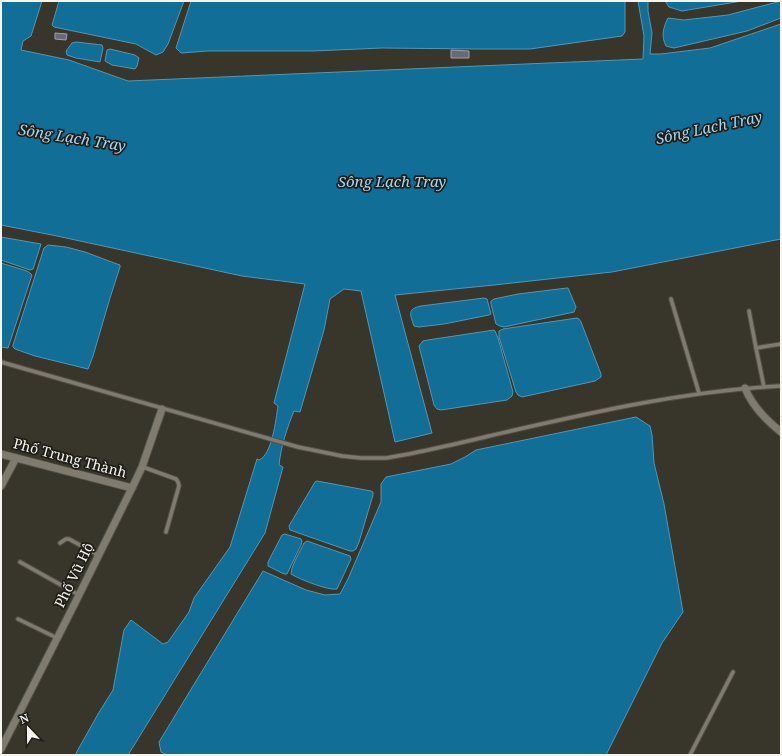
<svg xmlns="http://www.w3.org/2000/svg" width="782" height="756" font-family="'Noto Serif',serif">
  <rect width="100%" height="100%" fill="#38352a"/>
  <g fill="#106e97" stroke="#5596b1">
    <path d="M1,1h41l-11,35 -8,5 -2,9 48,10 59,21 515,-22 1,-23 -6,-35h10v10l4,22 -2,21h11l49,-6 71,-24v215l-169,33 -118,13 -99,10 37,138 -37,9 -34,-151 -17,-2 -14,10 -6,31 -24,82 -6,-1c-7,17 -13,35 -15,54l4,2 -18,66 -137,222h-53l23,-41 15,-24 11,-60 7,-10 32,24 5,-2 21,-30 5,-14 36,-51 27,-88 2,1c13,-5 17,-41 19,-54l-4,-3 31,-119 -63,-8 -185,-40 -56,-11z"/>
    <path d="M59,1h125l-16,43 -5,8 -7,3 -20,-11 -82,-17 -2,-2z"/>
    <path d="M191,1h434v31l-3,4 -92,13h-51l-97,-1 -69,3h-105l-27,2 -5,-5z"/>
    <path d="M665,1h77l-60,10 -13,-4z"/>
    <path d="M781,1v17l-34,13 -73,17 -8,-2c-5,-10 -3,-18 2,-28l16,2 44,-5z"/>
    <path d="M76,42l26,3 1,3 -3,14 -24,-4 -9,-3 -1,-4 6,-8z"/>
    <path d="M110,49l25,6 4,3 -2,8 -2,3 -23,-4 -7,-4 2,-11z"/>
    <path d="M1,237l40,7 -8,25 -3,1 -29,-10z"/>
    <path d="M48,245l18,2 19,5 32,12 3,1v2l-10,31 -17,58 -5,13 -53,-13 -20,-7 -2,-2v-2l31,-97z"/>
    <path d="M1,263l26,8 3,2 2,2 -24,73 -7,-1z"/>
    <path d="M567,288h1l8,19 -2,5 -70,15 -4,-1 -4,-2 -5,-20v-3l3,-2 24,-5z"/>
    <path d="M484,298l3,1 4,15 -2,1 -45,9 -25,3 -5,-1c-4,-12 -7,-17 7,-20z"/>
    <path d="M577,318l2,1 2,3 20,52v3l-6,4 -73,16 -4,-2 -2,-3 -17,-55v-6l4,-2z"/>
    <path d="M494,330l1,1 3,7 15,54 -1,4 -5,4 -66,10 -4,-1 -3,-4 -15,-59 4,-5 5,-1z"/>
    <path d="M636,417l14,9 2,9 2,28 10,41 19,108 -21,31 -56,112h-439l-6,-3 -2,-10 104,-171 43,19 19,5 15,-1 8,-15 33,-77v-18l5,-7 65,-13 14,-7 11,-7z"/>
    <path d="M317,481l54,10 2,1v3l-14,47 -3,7 -3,2h-3l-60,-21 -1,-4 26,-44z"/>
    <path d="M285,534l16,5 1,2 -1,4 -14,29h-3l-16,-8v-4l14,-27z"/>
    <path d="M307,541l43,15 1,3 -14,30c-8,2 -38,-10 -46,-15 0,-8 9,-22 13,-31z"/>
  </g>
  <g fill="#696874" stroke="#a1a0ad">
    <path d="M55,33l12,1 -1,6 -11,-1z"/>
    <path d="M451,50l18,1v7h-18z"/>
  </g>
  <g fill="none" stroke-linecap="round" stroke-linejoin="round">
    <g stroke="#535047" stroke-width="5.5">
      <g id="service">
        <path d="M671,299l28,94"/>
        <path d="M749,311l7,37"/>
        <path d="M1,362l297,85 44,9 19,2h25l23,-4c27,-6 53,-11 80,-18 96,-22 193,-45 292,-50"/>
        <path d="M764,387l-8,-39 25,-4"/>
        <path d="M143,467l33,12 2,3 1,4 -13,46"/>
        <path d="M60,543l6,-4h3l29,16"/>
        <path d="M20,562l59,33"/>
        <path d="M18,619l39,19"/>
        <path d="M690,755l43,-83"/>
      </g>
    </g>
    <g stroke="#535047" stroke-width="9">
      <g id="minor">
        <path d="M745,388c7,18 21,32 36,44"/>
        <path d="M1,454l131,34"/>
        <path d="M1,486l15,-28"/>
        <path d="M1,749l73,-144 58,-117 10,-21 20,-58"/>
      </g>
    </g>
    <use href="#service" stroke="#7f7b6e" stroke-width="3.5"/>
    <use href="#minor" stroke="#7f7b6e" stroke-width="7"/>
  </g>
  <g text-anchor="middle" stroke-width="3.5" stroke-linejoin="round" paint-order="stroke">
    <g font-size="14" fill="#f7f5ee" stroke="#1e1d17">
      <text transform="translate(70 458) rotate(15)" y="5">Phố Trung Thành</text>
      <text transform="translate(74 575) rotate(-64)" y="5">Phố Vũ Hộ</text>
    </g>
    <g font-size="15" font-style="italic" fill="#a6d6f2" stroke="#1e1d17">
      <text transform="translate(709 128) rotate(-12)" y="5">Sông Lạch Tray</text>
      <text transform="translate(72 138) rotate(9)" y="5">Sông Lạch Tray</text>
      <text x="392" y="187">Sông Lạch Tray</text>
    </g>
  </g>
  <rect width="782" height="756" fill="none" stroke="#f7f5ee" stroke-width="4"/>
  <g transform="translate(28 728) rotate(338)" stroke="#1e1d17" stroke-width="3" paint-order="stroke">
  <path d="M0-3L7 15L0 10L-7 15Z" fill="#f7f5ee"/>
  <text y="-6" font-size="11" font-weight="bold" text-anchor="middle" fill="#f7f5ee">N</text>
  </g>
</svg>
